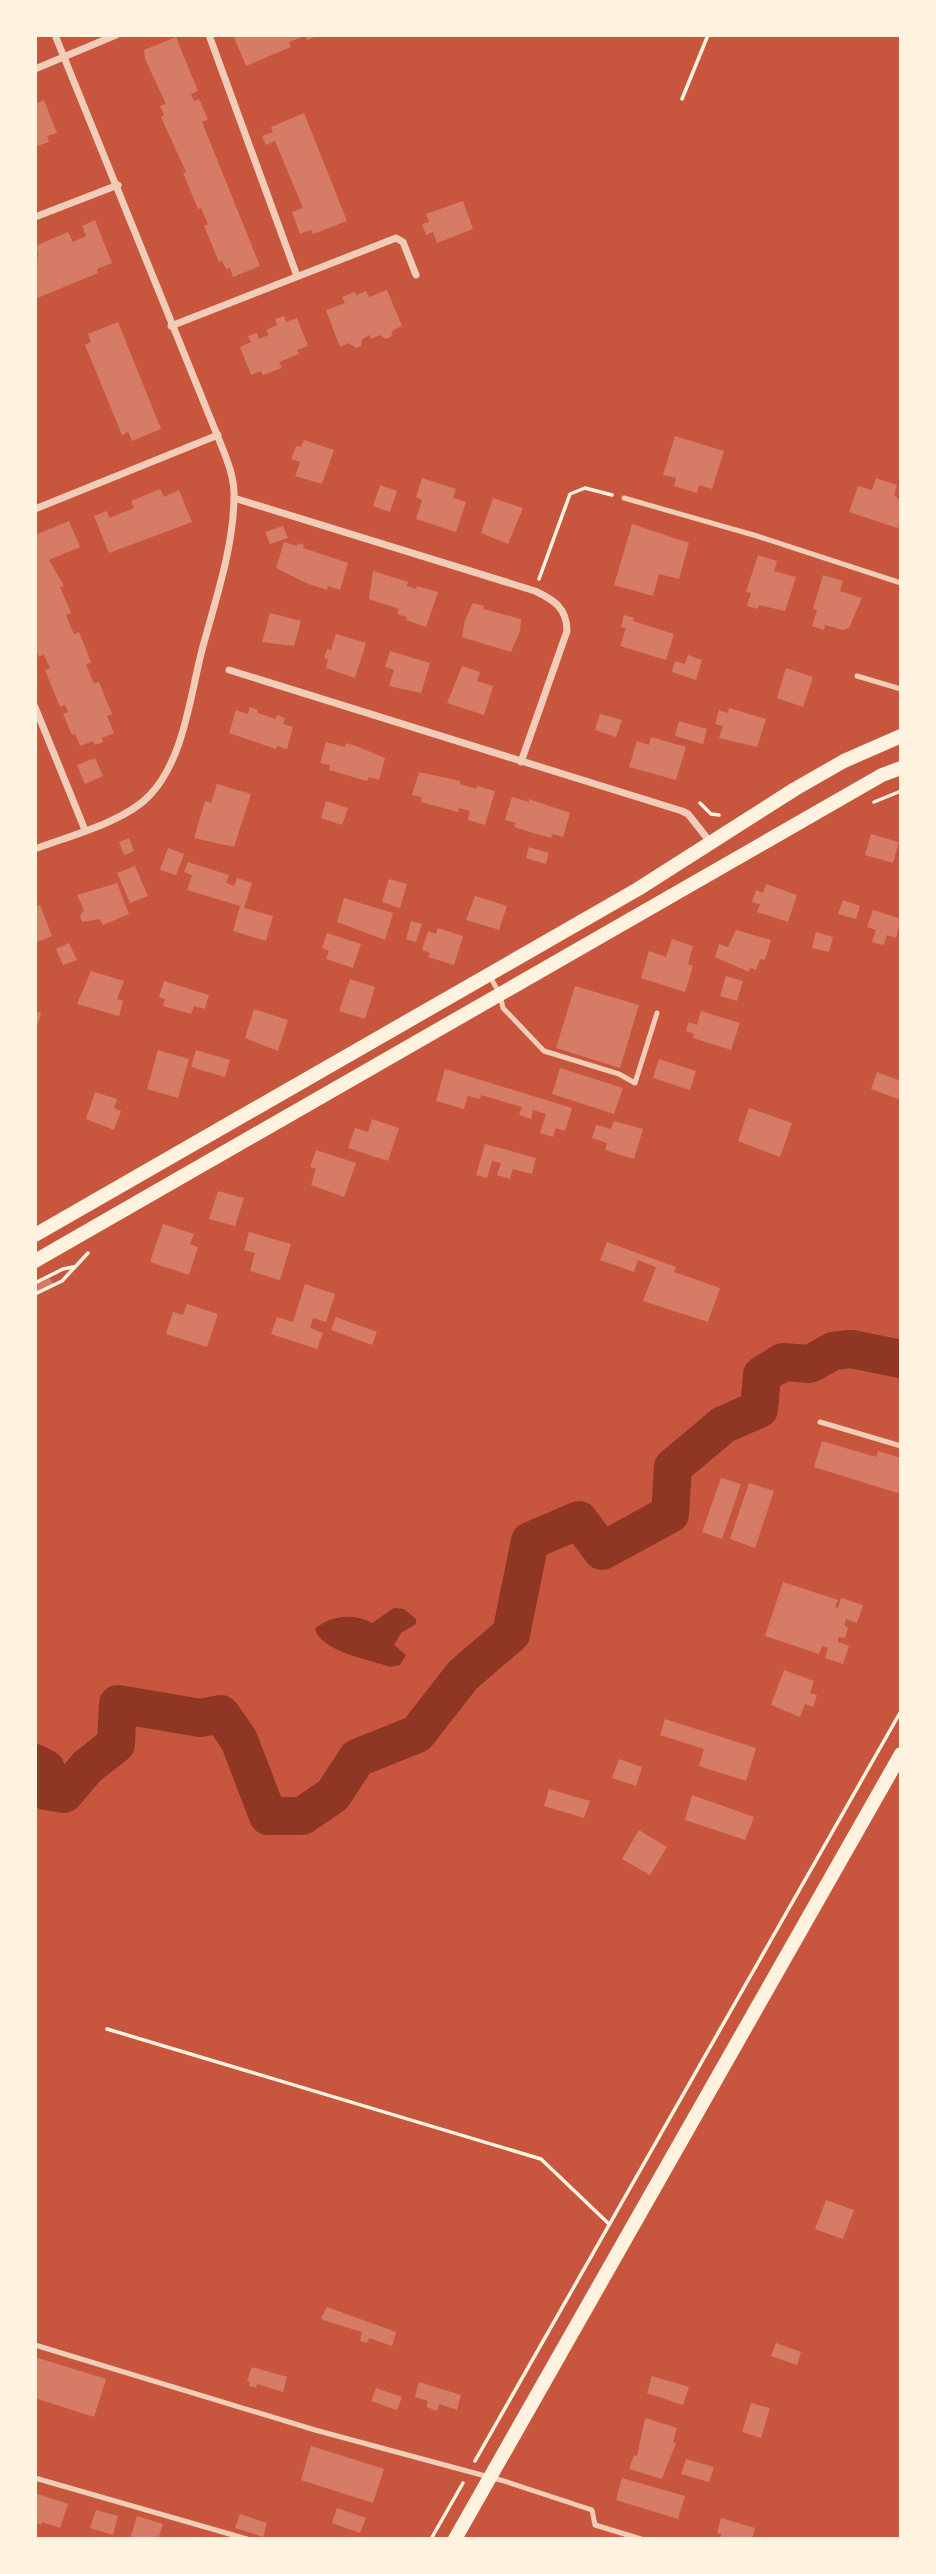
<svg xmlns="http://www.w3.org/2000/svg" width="936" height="2574" font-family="Cabin,sans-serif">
  <rect width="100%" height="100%" fill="#c8553d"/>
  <path fill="#8f3625" d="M394,1608l10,1 12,10v5l-15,9 -7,12 12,10 -6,10 -10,2c-22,-8 -68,-15 -75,-38 15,-14 40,-16 57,-6z"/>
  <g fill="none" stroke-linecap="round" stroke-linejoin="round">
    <path stroke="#8f3625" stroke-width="38" d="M35,1763l11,6v22l18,3 23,-27 29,-23 2,-40 82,14 21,-4 18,26 29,76h34l31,-21 24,-37 60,-24 46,-59 48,-41 19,-93 49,-21 23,31 68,-37 3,-47 50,-42 36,-16 3,-34 21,-13 27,2 23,-13 18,-2 50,10"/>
  </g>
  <g fill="#d67c66">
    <path d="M233,35h87l-13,5 -2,-4 -16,6 2,5 -45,19z"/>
    <path d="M176,37l22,54 -7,3 3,7 5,-2 9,20 -6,3 58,144 -27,11 -3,-9 -4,1 -4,-8 -3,1 -15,-36 4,-2 -7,-16 -3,1 -15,-36 3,-1 -25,-55 3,-2 -4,-9 6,-2 -21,-45 -1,-9z"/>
    <path d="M35,95l3,8 6,-3 13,33 -10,3 2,6 -14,5z"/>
    <path d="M304,113l43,108 -34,13 -2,-4 -11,4 -8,-22 11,-4 -28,-67 -9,4 -4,-9 11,-4 -2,-5z"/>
    <path d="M463,201l10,28 -36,14 -4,-11 -7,3 -4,-11 7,-2 -3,-8z"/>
    <path d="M95,220l17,43 -15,6 1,4 -63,26v-41l4,-2 -4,-10 33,-14 5,10 13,-6 -4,-10z"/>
    <path d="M387,290l15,36 -9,4 -2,7 -5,2 -6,-4 -9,4 -1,-4 -8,4 -1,7 -5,2 -7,-5 -9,4 -14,-37 19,-7 -3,-6 13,-5 1,3 10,-4 3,6z"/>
    <path d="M284,316l2,6 11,-4 11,28 -11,4 2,4 -20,8 3,6 -19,7 -2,-4 -10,4 -11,-28 11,-5 -3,-6 9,-3 2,6 10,-4 -3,-5 11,-5 -2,-6z"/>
    <path d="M118,322l43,107 -29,12 -4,-9 -6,3 -37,-90 6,-3 -3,-8z"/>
    <path d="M675,436l49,15 -12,38 -13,-4 -2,8 -23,-7 2,-8 -13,-3z"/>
    <path d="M304,440l30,10 -12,34 -27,-8 5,-14 -9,-3 5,-13 5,1z"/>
    <path d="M422,478l34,11 -3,9 13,4 -10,30 -40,-13 6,-19 -6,-3z"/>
    <path d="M876,478l21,7 -3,10 7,6v25l-4,2 -48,-16 9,-26 14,4z"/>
    <path d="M380,485l17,6 -7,21 -17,-6z"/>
    <path d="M160,489l4,8 15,-7 13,32 -83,31 -15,-37 13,-5 2,7 25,-10 -3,-7z"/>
    <path d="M493,498l30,10 -15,36 -27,-11z"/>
    <path d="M69,521l11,26 -31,13 15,26 -4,1 11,26 -5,2 3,8 5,11 5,-2 12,30 -5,3 4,9 4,10 5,-2 13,32 -5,2 7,17 -12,5 1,4 -8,3 -2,-4 -13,5 -5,-12 -3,1 -9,-21 5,-2 -3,-7 -5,2 -15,-37 5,-2 -3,-6 -3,-8 -5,3 -4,-10v-112z"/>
    <path d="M632,524l57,19 -10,36 -20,-5 -6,22 -39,-11z"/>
    <path d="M283,526l5,12 -18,6 -5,-12z"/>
    <path d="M284,542l13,4 1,-3 6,2 -1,3 45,15 -8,27 -12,-4 -1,4 -21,-7 -30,-15z"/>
    <path d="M758,555l19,6 -3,10 22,6 -11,34 -26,-6 -1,4 -11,-3 4,-13 -5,-1z"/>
    <path d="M373,571l35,11 -1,4 9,3 1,-3 21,6 -12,35 -20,-7 1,-3 -10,-3 2,-5 -30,-10z"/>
    <path d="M823,575l20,6 -3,10 22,7 -13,30 -6,2 -18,-5 -1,5 -12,-4 5,-16 -4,-1z"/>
    <path d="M473,603l11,3 -1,3 38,10 -1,12 -9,21 -49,-15 3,-17z"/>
    <path d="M270,613l31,8 -7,25 -32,-4z"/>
    <path d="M624,615l10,3 -1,3 41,13 -8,26 -46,-14 6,-18 -5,-1z"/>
    <path d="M336,634l30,9 -11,35 -29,-10 2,-9 -4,-1 3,-9 4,1z"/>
    <path d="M390,651l40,12 -9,30 -32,-7 5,-16 -9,-3z"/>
    <path d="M688,655l14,5 -6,20 -24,-8 3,-11 10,3z"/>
    <path d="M462,666l18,6 -3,9 16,5 -9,29 -37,-12z"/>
    <path d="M786,668l27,9 -10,30 -26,-9z"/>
    <path d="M250,707l8,3 -1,3 19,6 1,-4 8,3 -2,6 10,3 -6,22 -10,-3 -1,3 -47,-16 7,-23 12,4z"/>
    <path d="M729,708l37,11 -9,28 -38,-9 4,-12 -8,-2 4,-14 9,3z"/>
    <path d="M600,714l22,6 -6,17 -21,-7z"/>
    <path d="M679,721l28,8 -4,15 -28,-8z"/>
    <path d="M651,737l35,10 -10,33 -47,-13 8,-26 12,4z"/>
    <path d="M326,742l19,5 1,-4 10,3 29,12 -6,22 -10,-3 -2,4 -38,-11 1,-5 -10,-2z"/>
    <path d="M95,758l8,18 -18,8 -8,-19z"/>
    <path d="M419,772l41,9v3l17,5v-3l18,5 -10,34 -17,-5 2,-9 -11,-3 -1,4 -37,-10 1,-5 -10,-2z"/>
    <path d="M217,784l34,10 -17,53 -40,-9 11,-37 6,2z"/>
    <path d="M512,797l17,5v-3l41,14 -7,24 -10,-3 -2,4 -18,-5 -19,-6 2,-4 -11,-3z"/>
    <path d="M326,801l22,7 -6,17 -21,-7z"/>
    <path d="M871,834l28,8 -6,21 -28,-8z"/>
    <path d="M129,838l5,13 -10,4 -5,-13z"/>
    <path d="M529,847l20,6 -3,11 -20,-6z"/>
    <path d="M168,848l16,6 -8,21 -16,-5z"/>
    <path d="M188,862l41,13 -3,8 8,3 3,-8 15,5 -8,25 29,8 -7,25 -33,-10 7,-25 -53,-16 5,-15 -8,-3z"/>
    <path d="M135,866l13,30 -18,7 -13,-30z"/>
    <path d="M389,879l18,5 -7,24 -18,-6z"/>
    <path d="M117,883l12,31 -26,11 -3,-6 -18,3 -2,-6 4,-6 -7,-15z"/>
    <path d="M766,884l31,11 -9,27 -31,-10 3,-8 -8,-2 4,-12 7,3z"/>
    <path d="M475,896l32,10 -8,24 -33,-10z"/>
    <path d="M344,898l49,15 -8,27 -48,-18z"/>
    <path d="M843,900l17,6 -4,13 -18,-5z"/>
    <path d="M40,905l12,31 -17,7v-36z"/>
    <path d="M873,910l28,9 -5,19 -9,-3 -3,10 -12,-3 4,-12 -9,-3z"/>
    <path d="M411,921l11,3 -6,18 -10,-3z"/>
    <path d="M438,928l25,8 -9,29 -26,-8 2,-4 -8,-3 6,-19 8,3z"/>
    <path d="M736,930l35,10 -6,20 -5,-1 -4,11 -6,-2 -1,4 -34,-15 4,-13 9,3z"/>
    <path d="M816,932l17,5 -4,15 -17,-4z"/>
    <path d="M327,933l34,11 -8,24 -27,-9 3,-8 -7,-3z"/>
    <path d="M672,939l21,7 -5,18 5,2 -8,26 -44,-14 8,-27 17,6z"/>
    <path d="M69,943l8,17 -14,5 -7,-16z"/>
    <path d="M91,971l33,10 -7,18 6,2 -4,15 -42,-12z"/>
    <path d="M726,976l17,5 -6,20 -17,-5z"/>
    <path d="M350,979l25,8 -10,32 -26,-8z"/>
    <path d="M164,981l45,14 -4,14 -11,-3 -3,8 -28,-8 2,-7 -6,-2z"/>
    <path d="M575,986l64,19 -19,63 -64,-20z"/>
    <path d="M254,1009l34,11 -10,31 -33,-13z"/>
    <path d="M35,1011l6,2 -5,16h-1z"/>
    <path d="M701,1011l39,12 -9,27 -38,-12 1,-4 -8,-3 3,-9 8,3z"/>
    <path d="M158,1050l31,9 -11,39 -31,-9z"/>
    <path d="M196,1050l34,10 -5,17 -34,-10z"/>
    <path d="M659,1059l37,12 -6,19 -37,-12z"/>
    <path d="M560,1068l63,20 -9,26 -62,-20z"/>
    <path d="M445,1069l127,39 -7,23 -9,-3 -3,9 -13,-4 6,-19 -13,-4 -2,9 -12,-4 3,-8 -41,-12 -1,4 -12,-3 -4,13 -28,-8z"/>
    <path d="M877,1072l24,9v19l-30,-11z"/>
    <path d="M95,1092l22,7 -3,9 7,3 -7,19 -28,-11z"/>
    <path d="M749,1108l43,15 -12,34 -42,-16z"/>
    <path d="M372,1119l27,9 -11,33 -40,-13 7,-20 13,4z"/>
    <path d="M614,1121l29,8 -9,30 -29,-9 2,-7 -15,-5 4,-13 15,4z"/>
    <path d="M485,1144l51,14 -4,16 -19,-5 -3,10 -13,-4 4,-12 -9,-2 -5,17 -11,-3z"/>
    <path d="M316,1150l40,13 -12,34 -33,-12 5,-16 -6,-2z"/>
    <path d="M218,1191l26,7 -9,28 -26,-7z"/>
    <path d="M163,1224l31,10 -4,10 8,3 -9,28 -39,-13z"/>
    <path d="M249,1232l42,12 -11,36 -30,-9 5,-18 -11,-3z"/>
    <path d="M607,1242l69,25 -2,5 46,16 -12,34 -65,-21 13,-34 -18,-7 -4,12 -34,-12z"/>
    <path d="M50,1278l3,6 -16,8 -2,-7z"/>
    <path d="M305,1284l30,10 -9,28 -13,-4 -3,10 13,5 -6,16 -46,-15 6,-17 16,5z"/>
    <path d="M187,1304l31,10 -11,33 -41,-13 7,-22 10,3z"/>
    <path d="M336,1317l41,15 -5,13 -41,-15z"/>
    <path d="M822,1441l54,16 2,-6 23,7v36l-87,-27z"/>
    <path d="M721,1478l20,6 -19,55 -20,-7z"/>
    <path d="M749,1483l25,8 -19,57 -25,-9z"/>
    <path d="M783,1582l55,18 -3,7 3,1 3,-10 22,7 -6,18 -11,-4 -2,6 4,3 -3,10 -7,-1v5l11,4 -6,18 -18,-6 3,-10 -6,-2 -3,8 -54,-18z"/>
    <path d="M784,1670l30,11 -4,12 7,2 -4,12 -8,-3 -5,13 -29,-12z"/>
    <path d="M665,1719l91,29 -10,33 -47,-15 5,-17 -44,-14z"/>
    <path d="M619,1759l23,8 -6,19 -24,-8z"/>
    <path d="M549,1789l41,12 -6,17 -40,-12z"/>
    <path d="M692,1795l62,22 -9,23 -60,-20z"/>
    <path d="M639,1830l28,17 -17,28 -28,-16z"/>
    <path d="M826,2200l28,10 -11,29 -28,-10z"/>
    <path d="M327,2307l69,25 -4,14 -23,-8 -2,5 -7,-2 2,-9 -39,-12 -2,-2z"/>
    <path d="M776,2343l25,9 -4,13 -26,-9z"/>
    <path d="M35,2357l71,22 -12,38 -59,-19z"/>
    <path d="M252,2367l35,10 -4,15 -26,-8 -1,4 -7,-2 1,-4 -3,-1z"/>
    <path d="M652,2376l37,11 -6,18 -36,-12z"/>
    <path d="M419,2382l42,13 -4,15 -18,-6 -2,7 -11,-4 2,-6 -13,-4z"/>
    <path d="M376,2388l26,9 -5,13 -26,-9z"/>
    <path d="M751,2403l19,5 -9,30 -19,-6z"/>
    <path d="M645,2418l32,10 -4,14 3,1 -14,36 -33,-10 5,-14 3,1z"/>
    <path d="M311,2446l73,23 -11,34 -72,-23z"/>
    <path d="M686,2459l28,8 -5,15 -28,-8z"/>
    <path d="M622,2478l63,18 -7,23 -62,-19z"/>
    <path d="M35,2493l33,11 -8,24 -18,-6 -1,3 -6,-2z"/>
    <path d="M337,2508l29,10 -6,15 -28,-10z"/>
    <path d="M96,2510l22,6 -5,19 -23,-7z"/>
    <path d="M240,2514l27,9 -4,14 -28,-9z"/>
    <path d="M137,2516l26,8 -5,15h-28z"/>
    <path d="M721,2518l34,10 -3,11h-32l1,-5 -4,-1z"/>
  </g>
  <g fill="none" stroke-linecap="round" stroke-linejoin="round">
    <g stroke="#fff3e0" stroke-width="3.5">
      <path d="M682,99l26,-64"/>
      <path d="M539,579l31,-85 15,-6 27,7"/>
      <path d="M874,802l27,-11"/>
      <path d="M700,803l11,11 8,1"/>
      <path d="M35,1283l28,-14 10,-2"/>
      <path d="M35,1294l27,-13 26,-28"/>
      <path d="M107,2029l434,130 68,65"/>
      <path d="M475,2461l426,-750"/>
      <path d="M431,2539l32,-56"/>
    </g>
    <g stroke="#f1ccb7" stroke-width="5">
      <path d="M624,498l133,38 144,47"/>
      <path d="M857,676l44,13"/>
      <path d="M489,975l11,19 3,14 41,43 75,23 16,9 22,-70"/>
      <path d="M820,1422l81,24"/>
      <path d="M35,2345l280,85 189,51 88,29 3,15 46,14"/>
      <path d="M35,2478l212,61"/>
    </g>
    <g stroke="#f1ccb7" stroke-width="7">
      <path d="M209,35l88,241"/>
      <path d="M35,69l81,-34"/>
      <path d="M35,217l83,-32"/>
      <path d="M171,326l225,-88 7,4 13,33"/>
      <path d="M234,498l301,93c19,9 32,17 32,40l-46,131"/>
      <path d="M35,509l183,-74"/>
      <path d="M229,670l453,141 6,3 23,29"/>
      <path d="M35,707l50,123"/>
      <path d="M35,849c34,-13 90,-27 115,-54 34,-36 40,-99 52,-145 13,-49 31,-100 32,-151 1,-17 -4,-31 -10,-47l-169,-417"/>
    </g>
    <g stroke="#fff3e0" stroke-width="14">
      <path d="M35,1235l603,-346 157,-100 49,-28 57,-25"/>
      <path d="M35,1261l847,-486 19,-7"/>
      <path d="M455,2539l446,-785"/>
    </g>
  </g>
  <rect width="936" height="2574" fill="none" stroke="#fff3e0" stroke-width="74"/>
</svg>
